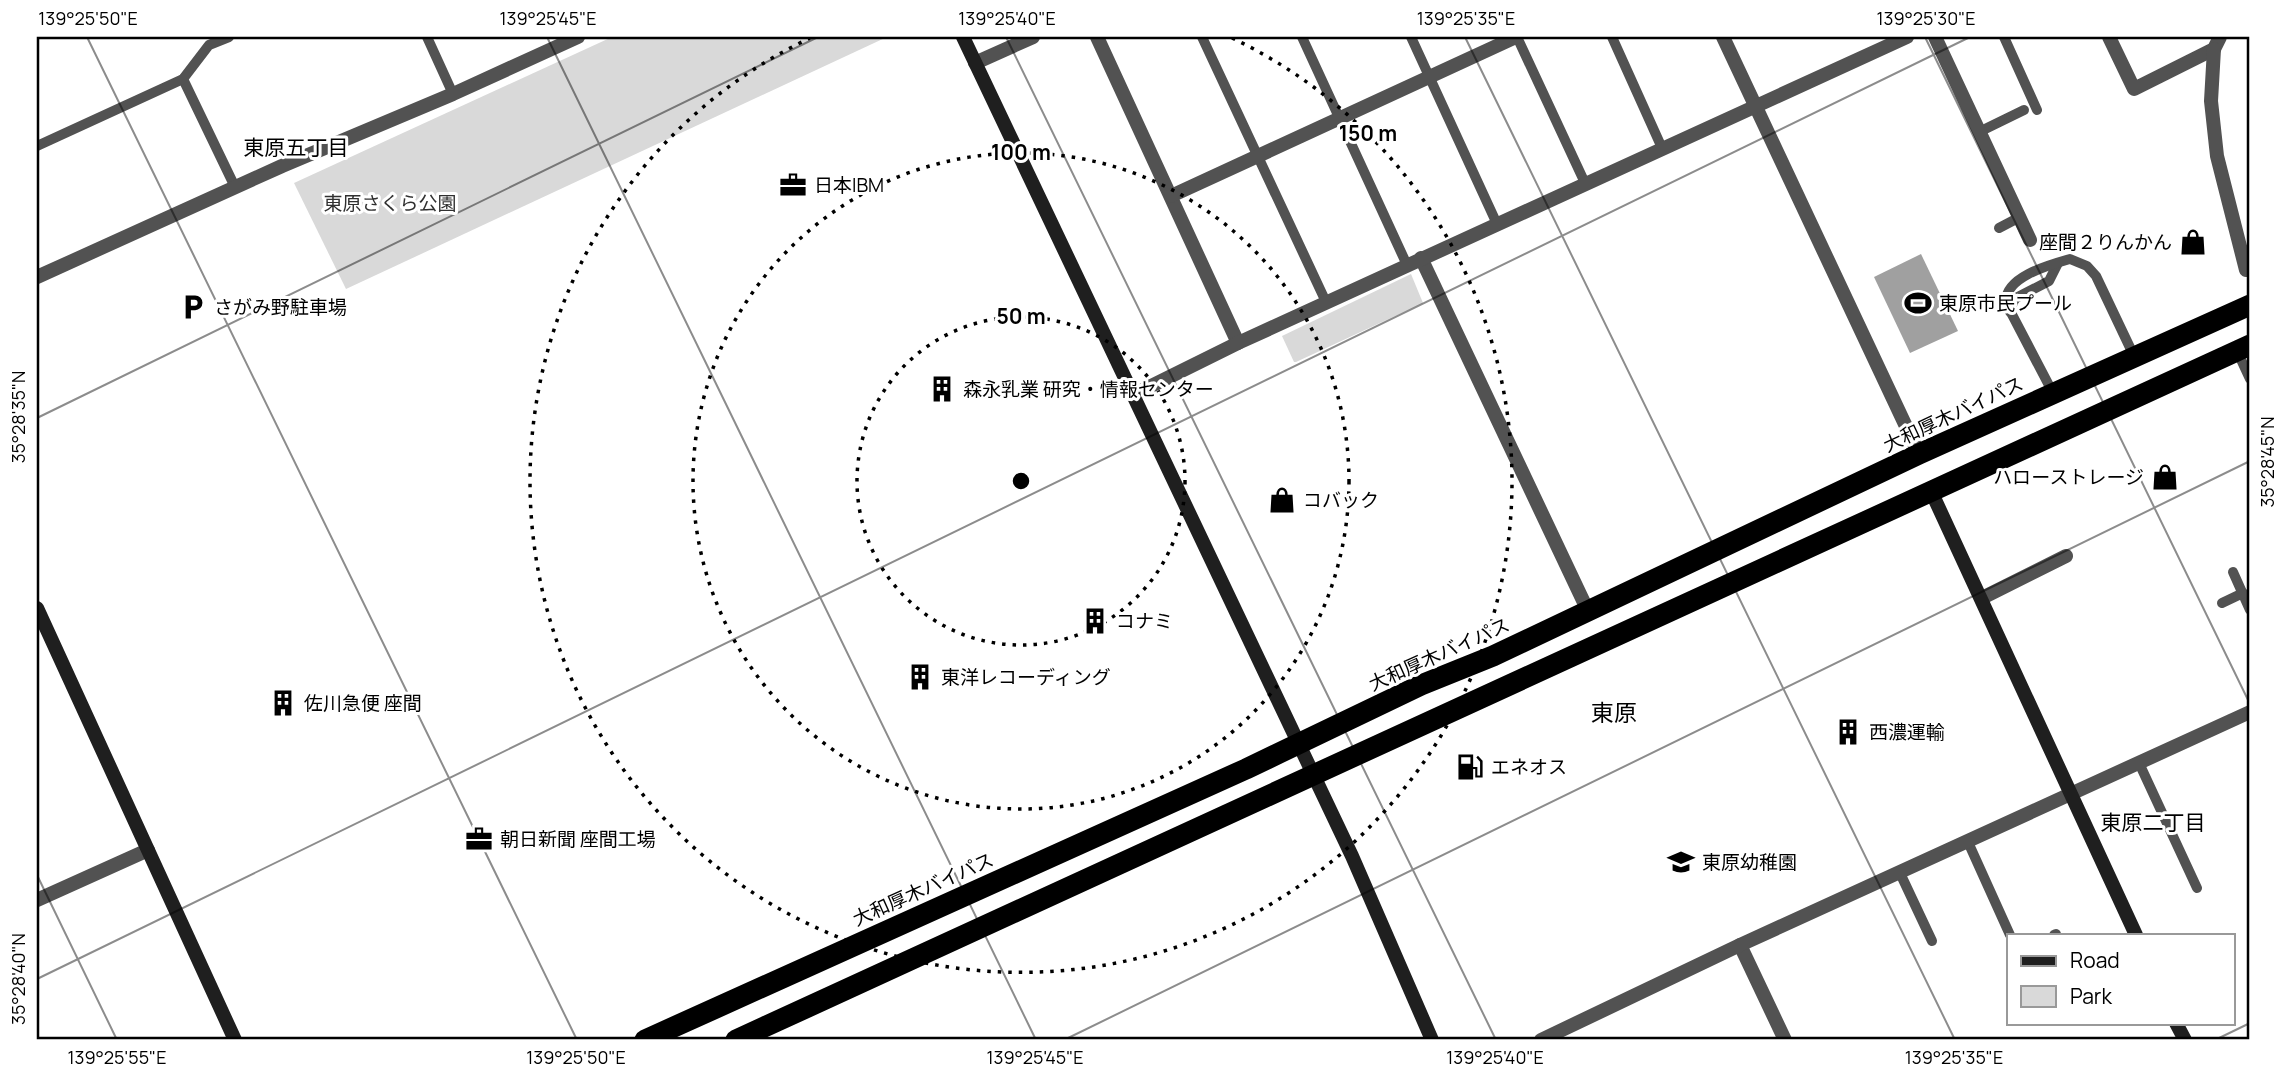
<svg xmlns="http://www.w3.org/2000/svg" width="2287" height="1077" font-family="Manrope,'Noto Sans JP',sans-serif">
  <rect width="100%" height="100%" fill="#fff"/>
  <g fill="#d9d9d9">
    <path d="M612,37h275l-541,252 -52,-106z"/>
    <path d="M1411,274l12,29 -127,59h-2l-12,-26z"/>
  </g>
  <path fill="#a0a0a0" d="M1921,254l37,77 -48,22 -36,-76z"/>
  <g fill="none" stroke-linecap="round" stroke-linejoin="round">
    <g stroke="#525252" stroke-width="10">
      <path d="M427,37l26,57"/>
      <path d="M1202,37l124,265"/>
      <path d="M1302,37l105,228"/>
      <path d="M1411,37l86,187"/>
      <path d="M1517,37l68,146"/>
      <path d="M1612,37l50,111"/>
      <path d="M2004,37l33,73"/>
      <path d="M183,79l52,108"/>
      <path d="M1981,131l43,-21"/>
      <path d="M37,146l146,-67 26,-34 20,-8"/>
      <path d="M1999,228l21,-11"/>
      <path d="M2010,312l3,-10 3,-4 33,-17 9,-18"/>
      <path d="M2237,351l13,28"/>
      <path d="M2053,393l-47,-90c-2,-26 43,-38 64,-44l17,7 9,10 38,80"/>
      <path d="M2233,572l17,38"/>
      <path d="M2222,603l21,-10"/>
      <path d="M2139,763l58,125"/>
      <path d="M1968,842l42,93"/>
      <path d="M1900,873l32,68"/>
      <path d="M2054,935l2,-1"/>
    </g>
    <g stroke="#525252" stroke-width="14">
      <path d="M1097,37l141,306"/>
      <path d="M1723,37l196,417"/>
      <path d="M1935,37l95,203"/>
      <path d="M2109,37l25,52 80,-40 6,-12"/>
      <path d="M2214,49l-3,52 6,55 29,114 4,-1"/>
      <path d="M975,63l58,-26"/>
      <path d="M1171,196l345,-159"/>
      <path d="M1421,258l167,353"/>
      <path d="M37,277l245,-111 171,-72 125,-57"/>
      <path d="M1133,395l105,-52 669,-306"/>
      <path d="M1982,598l84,-42"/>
      <path d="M37,900l111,-50"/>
      <path d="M1740,945l45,95"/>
      <path d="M1541,1040l199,-95 510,-233"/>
    </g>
    <g stroke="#1f1f1f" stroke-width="14">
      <path d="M963,37l389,819 80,184"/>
      <path d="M1931,491l205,444"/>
      <path d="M37,608l198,432"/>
      <path d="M2176,1023l9,17"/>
    </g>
    <g stroke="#000" stroke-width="21">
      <path d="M645,1040l601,-271 175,-84 72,-29 426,-202 331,-149"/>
      <path d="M736,1040l1514,-695"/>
    </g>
  </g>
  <path fill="none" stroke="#000" stroke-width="2" stroke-opacity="0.45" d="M87,37l490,1003M547,37l489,1003M1006,37l490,1003M1465,37l490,1003M1925,37l325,667M37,418l781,-381M37,875l80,165M37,979l1933,-942M1064,1040l1186,-579M2215,1040l35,-17"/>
  <g fill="none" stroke="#000" stroke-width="3.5" stroke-dasharray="3.5 7">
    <circle cx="1021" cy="481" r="164"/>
    <circle cx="1021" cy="481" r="328"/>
    <path d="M1232 38A491 491 0 1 1 810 38"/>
  </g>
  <defs>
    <g id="office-bare" transform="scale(2.1)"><path d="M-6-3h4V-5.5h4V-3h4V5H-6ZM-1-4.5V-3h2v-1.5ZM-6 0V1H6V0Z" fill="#000" stroke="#fff" stroke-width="2.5" paint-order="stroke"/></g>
    <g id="shop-bare" transform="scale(2.1)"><path d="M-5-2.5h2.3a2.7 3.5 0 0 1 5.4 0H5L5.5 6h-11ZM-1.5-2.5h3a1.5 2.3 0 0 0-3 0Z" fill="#000" stroke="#fff" stroke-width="2.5" paint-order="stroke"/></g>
    <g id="stadium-bare" transform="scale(2.1)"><path d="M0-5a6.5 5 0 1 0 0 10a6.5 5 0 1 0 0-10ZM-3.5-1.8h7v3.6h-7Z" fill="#000" stroke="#fff" stroke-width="2.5" paint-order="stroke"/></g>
    <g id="parking-bare" transform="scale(2.1)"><path d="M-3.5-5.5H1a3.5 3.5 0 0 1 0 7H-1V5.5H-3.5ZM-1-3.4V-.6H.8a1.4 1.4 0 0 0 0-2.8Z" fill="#000" stroke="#fff" stroke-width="2.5" paint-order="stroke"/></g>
    <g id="building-bare" transform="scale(2.1)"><path d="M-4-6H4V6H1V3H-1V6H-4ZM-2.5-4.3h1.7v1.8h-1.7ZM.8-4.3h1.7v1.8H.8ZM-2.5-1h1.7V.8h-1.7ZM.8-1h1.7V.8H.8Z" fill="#000" stroke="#fff" stroke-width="2.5" paint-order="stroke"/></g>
    <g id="fuel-bare" transform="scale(2.1)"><path d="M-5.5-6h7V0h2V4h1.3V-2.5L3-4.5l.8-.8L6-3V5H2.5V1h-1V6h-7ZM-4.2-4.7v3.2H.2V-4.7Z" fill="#000" stroke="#fff" stroke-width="2.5" paint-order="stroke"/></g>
    <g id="school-bare" transform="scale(2.1)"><path d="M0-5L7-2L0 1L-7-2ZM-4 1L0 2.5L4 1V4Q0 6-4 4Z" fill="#000" stroke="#fff" stroke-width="2.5" paint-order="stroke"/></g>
  </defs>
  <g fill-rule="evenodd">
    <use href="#office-bare" x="793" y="185"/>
    <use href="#shop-bare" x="2193" y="242"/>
    <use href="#stadium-bare" x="1918" y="303"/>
    <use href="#parking-bare" x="193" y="307"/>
    <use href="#building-bare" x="942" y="389"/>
    <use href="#shop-bare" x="2165" y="477"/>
    <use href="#shop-bare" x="1282" y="500"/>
    <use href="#building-bare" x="1095" y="621"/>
    <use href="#building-bare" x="920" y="677"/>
    <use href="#building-bare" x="283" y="703"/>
    <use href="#building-bare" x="1848" y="732"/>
    <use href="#fuel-bare" x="1470" y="767"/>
    <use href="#office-bare" x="479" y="839"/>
    <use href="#school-bare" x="1681" y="862"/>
  </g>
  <g text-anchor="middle" stroke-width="6" stroke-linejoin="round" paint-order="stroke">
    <g font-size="19" fill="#000" stroke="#fff" text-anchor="start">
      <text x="814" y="192">日本IBM</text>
      <text x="2172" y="249" text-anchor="end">座間２りんかん</text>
      <text x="1939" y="310">東原市民プール</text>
      <text x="214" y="314">さがみ野駐車場</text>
      <text x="963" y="396">森永乳業 研究・情報センター</text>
      <text x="2144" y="484" text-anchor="end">ハローストレージ</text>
      <text x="1303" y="507">コバック</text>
      <text x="1116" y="628">コナミ</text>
      <text x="941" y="684">東洋レコーディング</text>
      <text x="304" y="710">佐川急便 座間</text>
      <text x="1869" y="739">西濃運輸</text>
      <text x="1491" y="774">エネオス</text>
      <text x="500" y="846">朝日新聞 座間工場</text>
      <text x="1702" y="869">東原幼稚園</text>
    </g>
    <g font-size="19" fill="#303030" stroke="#fff">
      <text x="390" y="210">東原さくら公園</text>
    </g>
    <g font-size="19" fill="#000" stroke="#fff">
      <text transform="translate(1953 414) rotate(-25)" y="7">大和厚木バイパス</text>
      <text transform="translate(1439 654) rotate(-24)" y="7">大和厚木バイパス</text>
      <text transform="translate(923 889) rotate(-24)" y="7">大和厚木バイパス</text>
    </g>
    <g font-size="21" fill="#000" stroke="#fff">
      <text x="296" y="155">東原五丁目</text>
      <text x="2153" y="830">東原二丁目</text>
    </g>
    <g font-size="23" fill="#000" stroke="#fff">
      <text x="1614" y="721">東原</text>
    </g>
  </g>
  <circle cx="1021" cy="481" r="10" fill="#000" stroke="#fff" stroke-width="3.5"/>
  <g font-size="21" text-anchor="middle" font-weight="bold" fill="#000" stroke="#fff" stroke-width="6" stroke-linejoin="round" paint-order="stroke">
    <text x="1368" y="141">150 m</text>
    <text x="1021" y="160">100 m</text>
    <text x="1021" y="324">50 m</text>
  </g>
  <rect width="2287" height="1077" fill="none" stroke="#ffffff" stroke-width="77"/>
  <rect x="2007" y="934" width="228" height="91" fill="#ffffff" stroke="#999999" stroke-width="2"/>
  <rect x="2021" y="956" width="35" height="10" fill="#1f1f1f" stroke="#999999" stroke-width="2"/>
  <text x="2070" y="968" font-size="21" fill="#000000">Road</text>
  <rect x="2021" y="986" width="35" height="21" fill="#d9d9d9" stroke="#999999" stroke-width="2"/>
  <text x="2070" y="1004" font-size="21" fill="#000000">Park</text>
  <rect x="38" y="38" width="2210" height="1000" fill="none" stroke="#000" stroke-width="2.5"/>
  <g font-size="18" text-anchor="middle" fill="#000">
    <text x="88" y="25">139°25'50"E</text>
    <text x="548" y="25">139°25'45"E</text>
    <text x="1007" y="25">139°25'40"E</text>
    <text x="1466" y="25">139°25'35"E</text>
    <text x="1926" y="25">139°25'30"E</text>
    <text transform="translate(19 417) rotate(-90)" y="6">35°28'35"N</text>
    <text transform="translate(2268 462) rotate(-90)" y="6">35°28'45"N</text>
    <text transform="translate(19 979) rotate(-90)" y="6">35°28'40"N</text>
    <text x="117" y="1064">139°25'55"E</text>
    <text x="576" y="1064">139°25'50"E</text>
    <text x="1035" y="1064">139°25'45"E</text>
    <text x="1495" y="1064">139°25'40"E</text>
    <text x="1954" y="1064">139°25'35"E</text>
  </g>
</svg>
